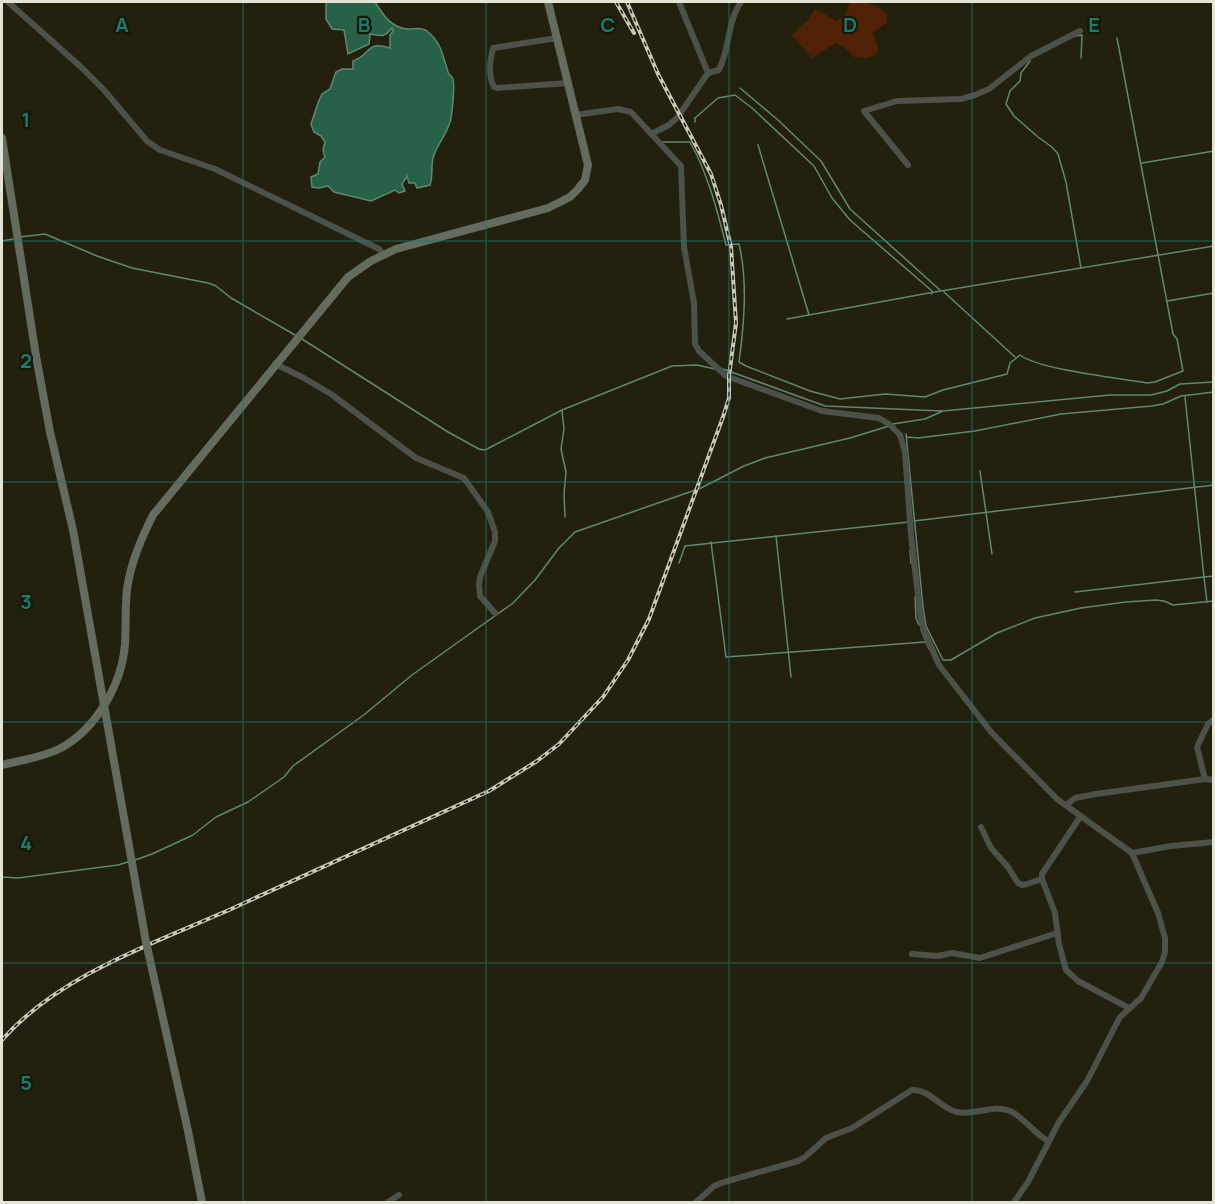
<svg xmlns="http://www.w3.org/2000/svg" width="1215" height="1204" font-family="Manrope,sans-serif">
  <rect width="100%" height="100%" fill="#23210e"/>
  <path fill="#502105" d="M850,2c14,-1 27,2 37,13v7l-14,11 5,14 -2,7 -8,4 -14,-1 -10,-10 -8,-4 -24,15 -20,-23 16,-15 7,-11 22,12 8,-5z"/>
  <path fill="#266148" stroke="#5f8873" stroke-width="1.5" d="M326,2h49c8,13 17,27 34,27 7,0 12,-2 18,2 14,11 16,25 21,41 1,3 4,4 5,7 2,7 -1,40 -4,46 -4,11 -13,22 -16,33 -2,9 0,18 -3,27l-13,3 -2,-5h-6l-2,-7 -5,8 3,7 -6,2 -4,-3 -24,11 -37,-9 -6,-6 -9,2 -7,-1 -1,-10 7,-3 2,-12 5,-5 -2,-7 2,-8 -4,-6 -7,-4 -3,-8 7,-21 4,-9 8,-5 6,-17 6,-3h11v-8c18,-6 13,-21 37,-13v-13l3,-4 -1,-3c-8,10 -10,8 -22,6l-1,10 -21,10 -4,-24 -12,-1 -6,-10z"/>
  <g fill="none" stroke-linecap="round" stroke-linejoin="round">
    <g stroke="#5f8873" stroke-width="1.5">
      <path d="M1076,36l6,-1 -1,23"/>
      <path d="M1030,61l-9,12 -1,8 -10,10 -4,13 8,12 24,21 14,10 6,7 8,28 15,86"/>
      <path d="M740,88l38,32 43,41 29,48 91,82 273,-45"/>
      <path d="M695,122v-4l23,-20 17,-3 17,13 62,58 18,32 18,22 82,71v3"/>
      <path d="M663,142h27c18,32 27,68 36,103l13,-1c9,38 5,81 0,118l7,4 64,25 30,8 45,-5 40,3 18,-7 64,-16 3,-11 10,-8c20,15 99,23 127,28l8,-1 28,-11 -6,-32 -4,-5 -56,-296"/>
      <path d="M758,145l51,170"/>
      <path d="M1142,163l72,-12"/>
      <path d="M20,237l25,-3 52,22 35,12 76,15 8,3 15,12 64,37"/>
      <path d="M2,241l11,-2"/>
      <path d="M944,292l71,65"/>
      <path d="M1167,301l47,-8"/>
      <path d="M787,319l153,-28"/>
      <path d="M302,339l146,93 31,17 6,1 77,-40 110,-44 25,-1 18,4"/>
      <path d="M723,369l102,37 117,5"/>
      <path d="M1185,397l19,180 10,-1"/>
      <path d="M562,411l2,18 -3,20 5,23 -2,22 1,23"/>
      <path d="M893,424l32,-5 18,-8 167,-16h41l16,-4 13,-7 34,-2"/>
      <path d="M906,434l17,173 3,19 17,34h8l46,-27 38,-15 46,-10 45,-6 30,-2 8,1 9,4 41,-4"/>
      <path d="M907,437l11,1 57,-7 86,-17 91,-8 11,-2 18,-8 33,-4"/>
      <path d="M980,471l12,83"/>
      <path d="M914,521l300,-36"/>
      <path d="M776,536l15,141"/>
      <path d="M711,542l15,115 199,-15"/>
      <path d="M910,550l1,13"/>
      <path d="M679,563l6,-17 224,-24"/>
      <path d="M1075,592l129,-15 3,25"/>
      <path d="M915,597l1,21 3,7"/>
      <path d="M921,630l8,19"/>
      <path d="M135,860l17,-6 41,-19 23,-18 32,-15 36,-25 9,-11 72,-52 47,-39 101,-72 22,-23 24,-32 16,-16 126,-44 43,-22 21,-8 85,-20 39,-12"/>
      <path d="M2,877l16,1 100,-13 10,-3"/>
    </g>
    <g stroke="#4c5149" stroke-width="6">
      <path d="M8,2l72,64 24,24 43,51 13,9 55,19 164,80 4,5"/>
      <path d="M679,2l29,71"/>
      <path d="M557,38l-64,10c-3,12 -5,28 1,39l3,1 71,-5"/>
      <path d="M575,115l43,-6 13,3 50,54 3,81 10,56 1,41 4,7 27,25 96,35 57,7 10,6 11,11 5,17 6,83 9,78 3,15 16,37 52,67 66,67 75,54 26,60 7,25v14l-3,10 -21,36 -21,19 -33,64 -28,41 -31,60 -14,20"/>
      <path d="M651,134l18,-9 8,-7 31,-45 11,-3c11,-22 8,-48 22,-68"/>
      <path d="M908,165l-44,-54 33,-10 64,-2 14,-4 14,-6 42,-33 49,-25"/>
      <path d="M275,364l27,13 29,17 85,64 48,20 24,34 7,20v9l-15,36 -1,7 1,12 15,17"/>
      <path d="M1205,779l-8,-32 11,-23 6,-5"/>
      <path d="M1066,805l9,-7 21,-4 109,-15 9,1"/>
      <path d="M1080,817l-38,57v5l13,34 4,31 7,26 12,11 51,27"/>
      <path d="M981,827l10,21 17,19 10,16 4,2 5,-1 15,-5"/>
      <path d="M1132,853l39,-7 43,-4"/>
      <path d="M912,954l26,2 14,-3 28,5 77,-25"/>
      <path d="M388,1202l11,-7"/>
      <path d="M696,1202l18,-16 7,-3 77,-22 7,-4 21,-19 26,-10 60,-38c18,-1 27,18 45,22 18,4 37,-9 55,0 13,7 23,22 36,29"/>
    </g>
    <g stroke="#646c5f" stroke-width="8">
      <path d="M2,138l34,218 14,76 23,98 73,412"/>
      <path d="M2,765c19,-5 39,-7 57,-16 37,-19 63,-65 66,-105 1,-19 0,-37 2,-55 4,-27 14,-50 26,-74l195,-238 23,-16 25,-12 152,-41 22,-11 8,-8 7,-9 3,-15 -40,-163"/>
      <path d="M148,951l40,180 14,71"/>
    </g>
    <g stroke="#c8c8ba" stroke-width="4">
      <g id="rail">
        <path d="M616,2l18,31"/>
        <path d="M2,1040c56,-64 150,-96 227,-130 87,-40 174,-79 260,-119l48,-30 22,-17 44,-47 25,-37 21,-41 74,-202 6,-19v-22l7,-53 -5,-76 -10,-42 -10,-31 -53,-100 -31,-72"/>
      </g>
    </g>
    <use href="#rail" stroke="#191805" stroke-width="1.5" stroke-dasharray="4.5" stroke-linecap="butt"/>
    <path stroke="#646c5f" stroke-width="8" d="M146,942l2,9"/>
  </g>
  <path fill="none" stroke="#1a7b73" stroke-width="1.5" stroke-opacity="0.55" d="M243,2v1200M486,2v1200M729,2v1200M972,2v1200M2,241h1212M2,482h1212M2,722h1212M2,963h1212"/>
  <g font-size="20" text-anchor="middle" font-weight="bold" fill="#1a7b73" stroke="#191805" stroke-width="4.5" stroke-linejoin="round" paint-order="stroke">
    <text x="122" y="32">A</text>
    <text x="364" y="32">B</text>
    <text x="608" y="32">C</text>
    <text x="850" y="32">D</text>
    <text x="1094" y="32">E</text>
    <text x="26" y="127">1</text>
    <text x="26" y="368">2</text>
    <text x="26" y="609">3</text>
    <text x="26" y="850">4</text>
    <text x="26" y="1090">5</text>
  </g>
  <rect width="1215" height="1204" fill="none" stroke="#e3e3d6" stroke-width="6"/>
</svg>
